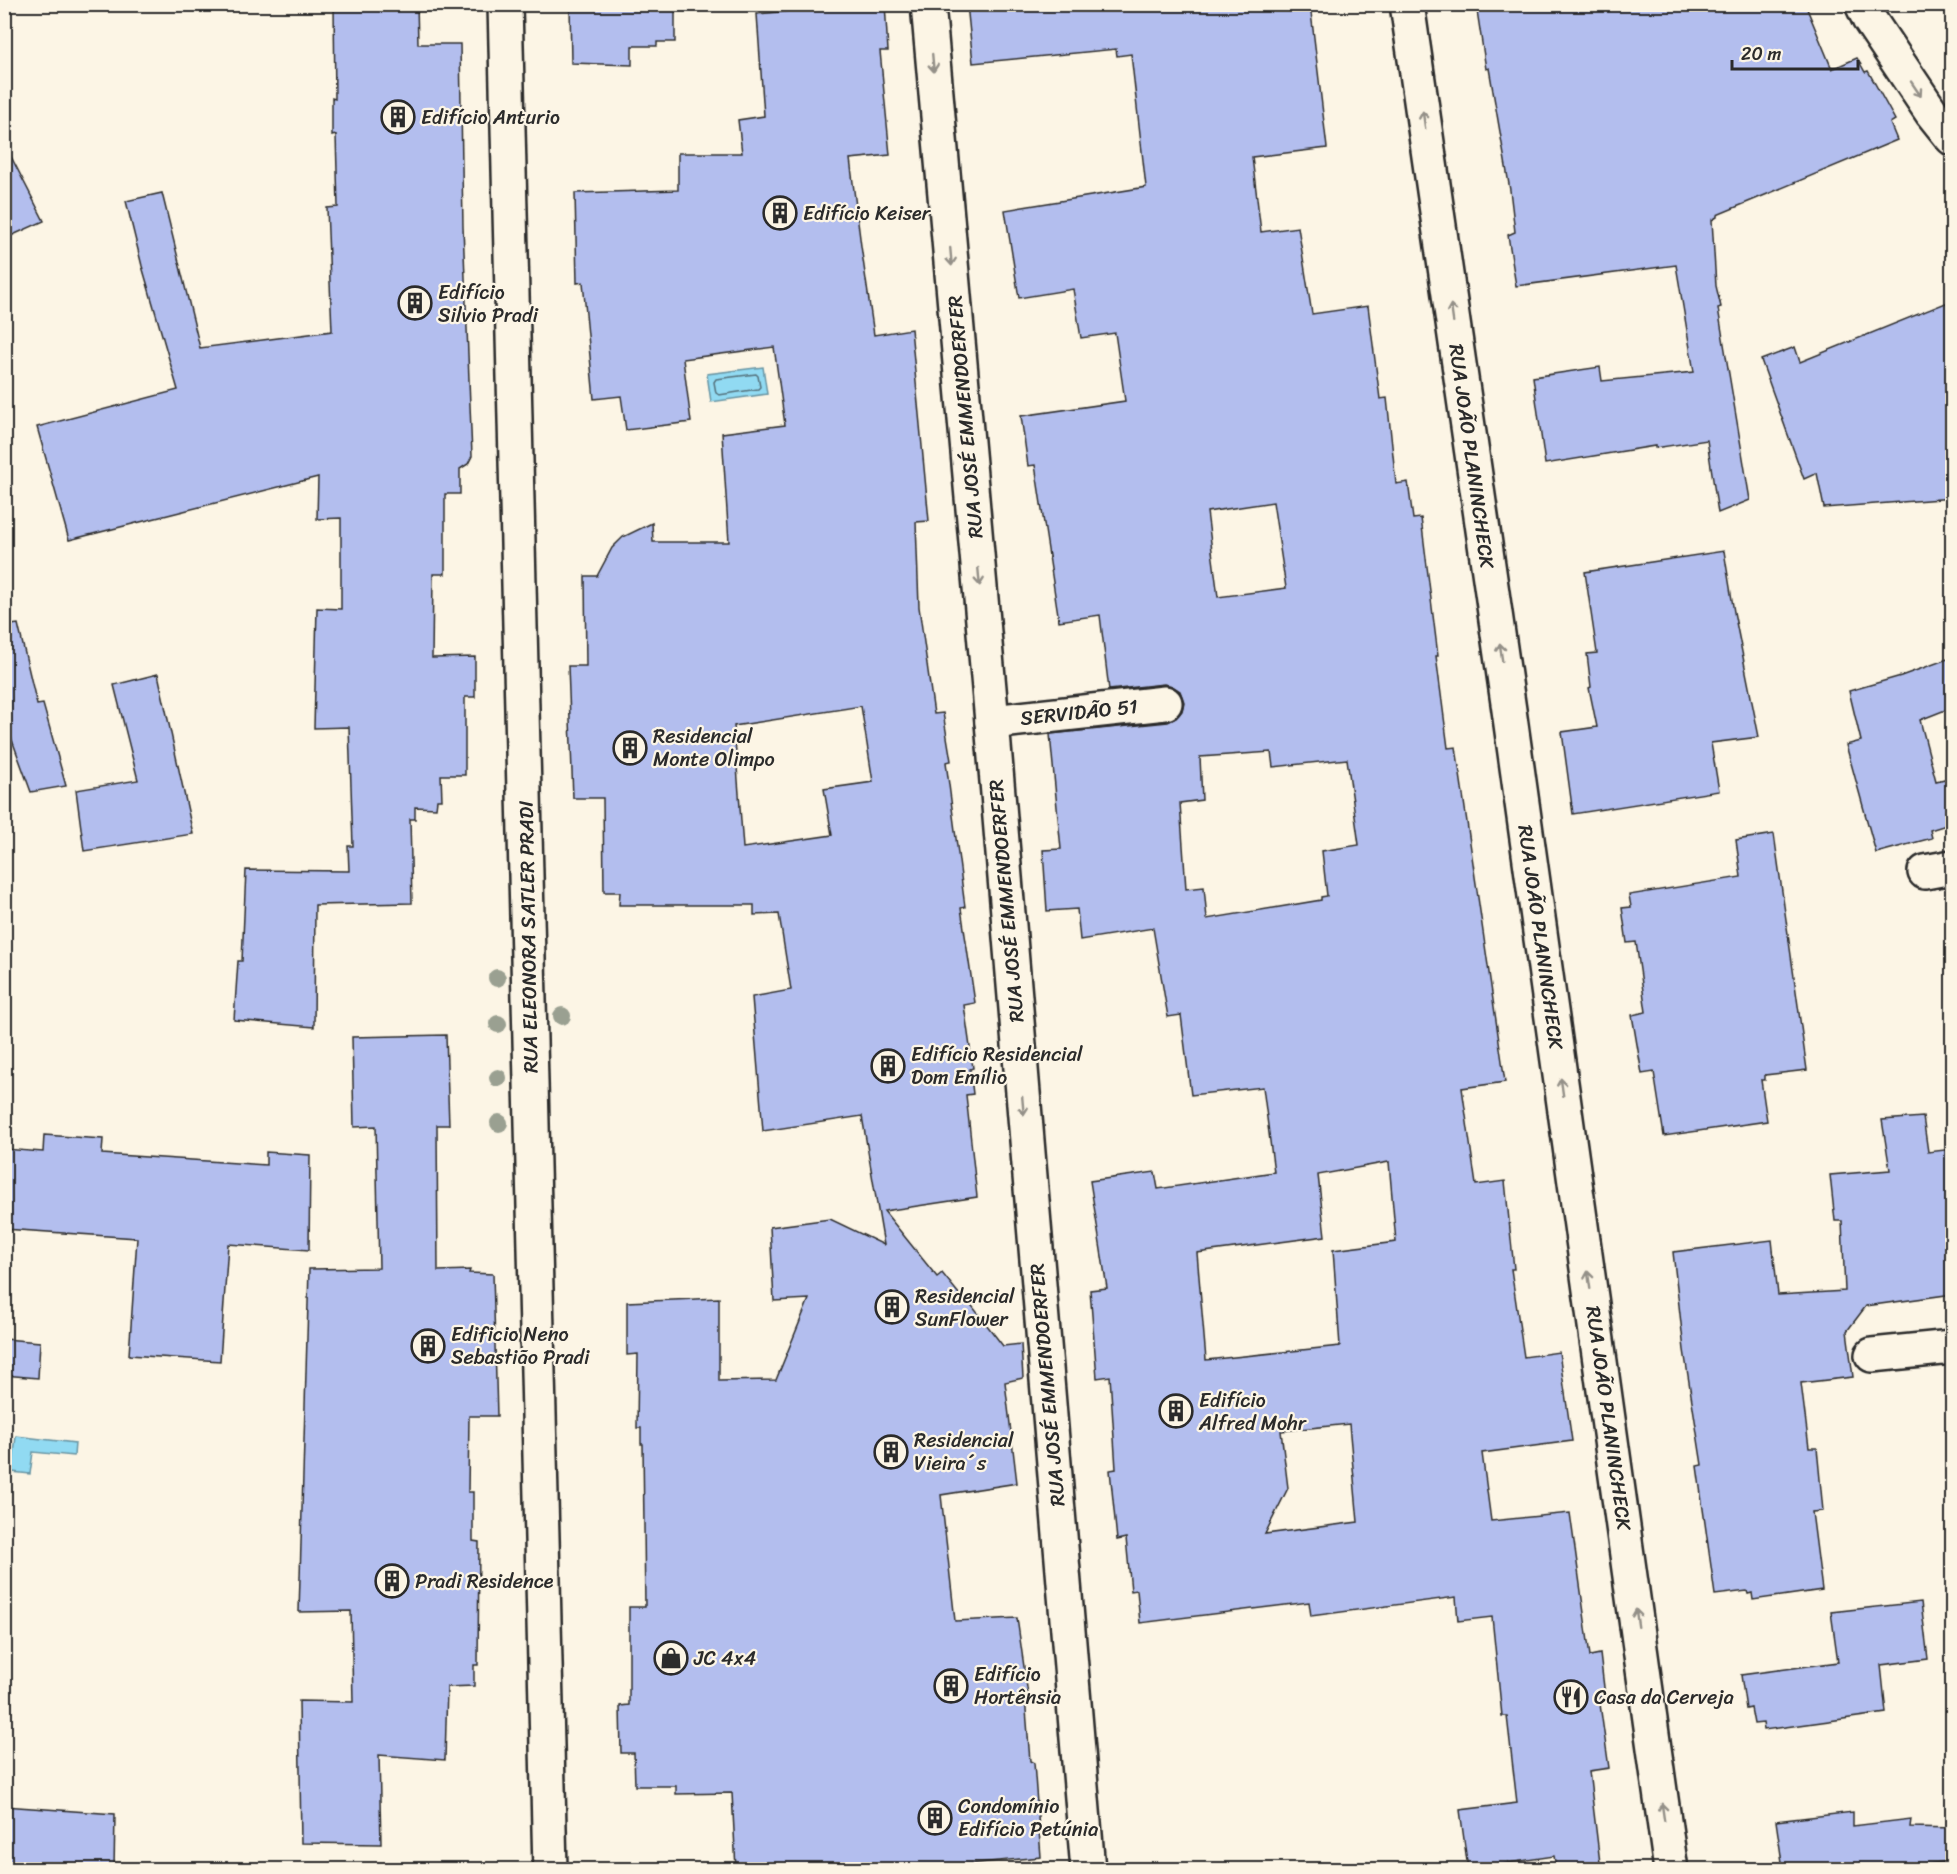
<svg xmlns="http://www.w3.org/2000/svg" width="1957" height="1874" font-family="Sriracha,sans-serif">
  <rect width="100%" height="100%" fill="#fcf5e5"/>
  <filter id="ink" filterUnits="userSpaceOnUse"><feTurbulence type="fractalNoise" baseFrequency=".0167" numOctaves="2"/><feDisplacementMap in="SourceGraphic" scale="12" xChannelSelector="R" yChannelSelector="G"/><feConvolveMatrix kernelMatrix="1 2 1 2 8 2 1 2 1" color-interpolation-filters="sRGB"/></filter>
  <g filter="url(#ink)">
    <g fill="#91daf2" stroke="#6894a2" stroke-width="1.5">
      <path d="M763,367l4,27 -56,8 -4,-28z"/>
      <path d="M16,1436l59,7 -1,13 -41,-4 -3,22 -18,-2z"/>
    </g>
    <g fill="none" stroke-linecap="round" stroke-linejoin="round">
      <path stroke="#54717b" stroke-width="1.5" d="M756,374l2,2 2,11 -2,2 -39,6 -3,-2 -2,-11 2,-3z"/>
    </g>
    <g fill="#b3beee" stroke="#2b2b2b" stroke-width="1.5" fill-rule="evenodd">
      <path d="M334,4h83l1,40h42l3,183 9,229 -4,8 -8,5v25h-15v80h-12l-1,84 43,-1v40h-10v78h-24l1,25h-5l-1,8 -21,-1v12h-5l2,84 -97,2 -1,122 -80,-7 4,-59h4l4,-91 103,1 -1,-25h5l-4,-119 -35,1 3,-120 24,1v-91l-24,1 1,-42 -249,63 -32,-113 141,-37 -36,-124 -16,-65 36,-8 38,155 132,-17 -5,-123 11,-1 -2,-72 -4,1v-38l3,1z"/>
      <path d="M570,4h61l1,4h43v34h-18v4h-25v19l-61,-2z"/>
      <path d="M824,4h61l3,47h-8l10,104 -40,4 11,87 13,89 37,-6 18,192 -13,1 3,85 15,107 9,-1 8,48 -5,1 19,145 -4,1 14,95 -11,2 9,63 -3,1 3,25 -7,1 11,102 -93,14 53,66 5,-4 17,21 7,4 37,48 18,-2 2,34 -18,4 12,101 -76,12 14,126 62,-3 11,77 -3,2 5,64 4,2 7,94 -124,12h-181l-4,-76 -56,1v-8h-41l-1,-33h-13l-1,-47 9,-1v-98h16l-2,-163h-2v-16h-4l1,-74 -11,1v-53l92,-4v83l57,-1 33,-81 -35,2 -4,-74 60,-8 54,26 -22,-129 -99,15 -11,-134 39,-7 -12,-76 -25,1v-10h-135l1,-13h-16l-1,-94h-30l-5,-132h18l-1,-90h12l15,-28 11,-11 29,-14 1,19h76l-7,-109 63,-8 -11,-78 -91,12 8,63 -65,8 -5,-34 -27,3 -11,-117 -6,1 -2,-90 103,-3v-37h64l-4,-33 26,-4 -7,-102 67,-6zM861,706l12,76 -49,7 8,46 -89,13 -9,-122z"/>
      <path d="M967,4h343l17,144 -75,9 9,75 37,-5 14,87 56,-8 12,93 7,-1 9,86 12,-2 5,37 8,-1 17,138h-2l12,92 8,-1 49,335 -43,6 14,97 29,-4 9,88h-3l13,88 35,-5 13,89 -90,12 9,68 79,-8 20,143 10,-2 5,42 -6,1 10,71 -20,3 11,92 -44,5 -2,-12 -86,13 -8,-59 57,-7 -10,-87h-5l-10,-99 -34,4 -2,-24 -145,19 -2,-14 -169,21 -3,-33 -6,1 -5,-53 -9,2 -7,-70 6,-1 -6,-93 -13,2 -7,-88 17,-2 -17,-107 65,-9 3,17 116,-17 -11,-85 -72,8 -10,-80 -13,2 -15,-89 -73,12 -3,-31 -30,2 -4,-61 18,-1 -11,-115 118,-12 8,-4 6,-7 2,-9 -4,-11 -8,-5 -8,-2 -55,6 -9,-75 -41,6 -24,-156 -7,1 -7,-50 104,-15 -10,-68 -34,5 -8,-49 -54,9 -14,-88 141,-23 -15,-133 -14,2 -1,-7 -143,14zM1273,502l13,86 -68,9 -11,-85zM1271,752l2,15 74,-8 12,86 -37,6 5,45 -6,1v3l-114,19 -3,-32 -18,2 -6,-86 22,-3 -2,-43zM1389,1162l7,80 -63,8 7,96 -134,14 -9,-107 128,-17 -7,-61zM1349,1424l9,98 -93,12 23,-46 -7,-57z"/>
      <path d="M1476,4h329l27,65 25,-11 8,14 3,-1 27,49 -5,3 7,17 -180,75v2l-5,3 4,66 5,21 -3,1 32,192 -32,13 -11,-73 -52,8v-2l-110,18 -12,-87 67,-10 2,14 92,-9 -18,-107 -160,21 -8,-51 7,-3 -5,-42 -21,-122 -3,1z"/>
      <path d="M4,143l40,78 -40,18z"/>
      <path d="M1953,300v198l-129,10 -7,-35 -13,6 -43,-119 34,-13 5,15z"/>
      <path d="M1724,551l10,61 25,125 -48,6 8,48 -146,23 -11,-82 35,-5 -8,-39 2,-1 -4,-33 10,-1 -12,-81z"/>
      <path d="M18,624l19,81 6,-1 23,82 -35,6 -27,-74v-92z"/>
      <path d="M1953,657v50l-33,13 16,61 17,-4v46l-23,7 2,8 -56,15 -30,-108 15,-4 -12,-50 52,-15z"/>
      <path d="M158,674l35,160 -109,17 -8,-61 62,-10 -24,-95z"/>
      <path d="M1774,834l33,236 -42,5v5h-4l6,41 -103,15 -10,-64 -12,2 -10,-59 14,-3 -10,-70 -9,1 -5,-35 9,-1 -2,-12 112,-18 -5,-37z"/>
      <path d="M446,1035l3,90h-12l1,146 32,-1 -1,3 24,1 4,142h-28l-1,76h5v49l6,1 -1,123h-4v21l-27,1 -2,73 -66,-5 2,89 -80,-1 -2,-142 54,1 -2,-91 -52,1 10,-343 70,-1 -3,-142 -22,1 -2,-90z"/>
      <path d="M1923,1117l5,35 25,-3v145l-87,12 -19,25 6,46 -52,6 8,65h8l6,63 -11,1 10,78 -69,10 -1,-7 -4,1 -1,-3 -32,4 -18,-129 5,-1 -18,-115 -11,-98 99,-12 6,55 67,-4 -3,-70h-7l-5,-46 60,-5 -8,-50z"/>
      <path d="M44,1135l59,4 -1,15 164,11v-13l44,3 -1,95 -81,-6 -8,117 -91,-6 8,-117 -133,-9v-80l39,3z"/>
      <path d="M4,1339l36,3 -2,36 -34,-3z"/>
      <path d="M1921,1602l7,57 -47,6 5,48 -122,17 -1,-7 -9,1 -3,-16 -5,1 -5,-34 97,-13 -7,-50z"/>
      <path d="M4,1806l111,8 -1,55h-110z"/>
      <path d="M1853,1812v14l58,-7 -1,8 43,1v33l-76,8h-94l-7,-48z"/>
    </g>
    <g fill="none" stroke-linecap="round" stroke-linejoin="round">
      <g stroke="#2b2b2b" stroke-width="38">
        <g id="minor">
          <path d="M505,4l45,1866"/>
          <path d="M928,4l64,718 96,1148"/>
          <path d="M1862,4l7,15 63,94 20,25"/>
          <path d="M992,722l173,-19"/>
          <path d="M1925,872l27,-5"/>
          <path d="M1872,1355l80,-8"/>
        </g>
      </g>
      <g stroke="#2b2b2b" stroke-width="38">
        <path id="secondary" d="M1407,4l102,706 162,1160"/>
      </g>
      <use href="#minor" stroke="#fcf5e5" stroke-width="33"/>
      <use href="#secondary" stroke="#fcf5e5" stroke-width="33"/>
    </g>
    <g fill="#9aa091">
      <circle cx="497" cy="978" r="9"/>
      <circle cx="562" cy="1016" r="9"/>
      <circle cx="498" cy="1024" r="9"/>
      <circle cx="498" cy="1078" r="9"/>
      <circle cx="499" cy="1123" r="9"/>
    </g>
    <defs><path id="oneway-shaft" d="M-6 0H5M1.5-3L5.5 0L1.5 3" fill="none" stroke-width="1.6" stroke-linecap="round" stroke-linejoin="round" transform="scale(1.5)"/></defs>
    <g stroke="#949088">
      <use href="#oneway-shaft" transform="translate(933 63) rotate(85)"/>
      <use href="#oneway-shaft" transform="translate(1916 89) rotate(56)"/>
      <use href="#oneway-shaft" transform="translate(1424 120) rotate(-98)"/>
      <use href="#oneway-shaft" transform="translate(951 257) rotate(85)"/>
      <use href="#oneway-shaft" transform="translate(1452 313) rotate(-98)"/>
      <use href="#oneway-shaft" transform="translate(979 577) rotate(85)"/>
      <use href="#oneway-shaft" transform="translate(1501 652) rotate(-98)"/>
      <use href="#oneway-shaft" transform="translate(1562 1087) rotate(-98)"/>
      <use href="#oneway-shaft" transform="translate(1023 1106) rotate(85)"/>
      <use href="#oneway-shaft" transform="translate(1589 1280) rotate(-98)"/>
      <use href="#oneway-shaft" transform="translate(1637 1618) rotate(-98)"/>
      <use href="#oneway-shaft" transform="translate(1663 1812) rotate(-98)"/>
    </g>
  </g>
  <defs>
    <g id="building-ring" transform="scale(1.725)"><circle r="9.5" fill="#fcf5e5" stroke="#2b2b2b" stroke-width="1.5"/><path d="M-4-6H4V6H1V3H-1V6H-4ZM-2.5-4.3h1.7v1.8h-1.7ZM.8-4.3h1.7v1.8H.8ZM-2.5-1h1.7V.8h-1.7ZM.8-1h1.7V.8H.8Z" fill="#2b2b2b"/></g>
    <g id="shop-ring" transform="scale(1.725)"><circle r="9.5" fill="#fcf5e5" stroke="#2b2b2b" stroke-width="1.5"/><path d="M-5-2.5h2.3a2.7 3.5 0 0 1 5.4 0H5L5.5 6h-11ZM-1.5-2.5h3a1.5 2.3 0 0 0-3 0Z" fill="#2b2b2b"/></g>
    <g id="restaurant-ring" transform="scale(1.725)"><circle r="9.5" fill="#fcf5e5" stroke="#2b2b2b" stroke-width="1.5"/><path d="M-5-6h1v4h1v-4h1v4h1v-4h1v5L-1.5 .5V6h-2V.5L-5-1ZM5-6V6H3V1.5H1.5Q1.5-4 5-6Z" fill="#2b2b2b"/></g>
  </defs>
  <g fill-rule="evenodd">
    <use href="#building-ring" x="398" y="117"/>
    <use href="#building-ring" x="780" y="213"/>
    <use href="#building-ring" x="415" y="303"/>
    <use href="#building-ring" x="630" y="748"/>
    <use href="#building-ring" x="888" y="1066"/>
    <use href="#building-ring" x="892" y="1307"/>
    <use href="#building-ring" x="428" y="1346"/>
    <use href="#building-ring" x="1176" y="1411"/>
    <use href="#building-ring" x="891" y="1452"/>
    <use href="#building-ring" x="392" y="1581"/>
    <use href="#shop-ring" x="671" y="1658"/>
    <use href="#building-ring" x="951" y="1686"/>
    <use href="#restaurant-ring" x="1571" y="1697"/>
    <use href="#building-ring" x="935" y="1818"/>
  </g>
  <g text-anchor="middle" stroke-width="4.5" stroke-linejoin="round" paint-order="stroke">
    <g font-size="20" fill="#2b2b2b" stroke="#fcf5e5" text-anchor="start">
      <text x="421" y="124">Edifício Anturio</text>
      <text x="803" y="220">Edifício Keiser</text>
      <text x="438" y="299">Edifício<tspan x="438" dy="23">Silvio Pradi</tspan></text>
      <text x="653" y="743">Residencial<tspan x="653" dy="23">Monte Olimpo</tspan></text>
      <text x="911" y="1061">Edifício Residencial<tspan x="911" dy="23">Dom Emílio</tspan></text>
      <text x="915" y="1303">Residencial<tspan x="915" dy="23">SunFlower</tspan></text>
      <text x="451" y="1341">Edificio Neno<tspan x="451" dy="23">Sebastião Pradi</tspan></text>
      <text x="1199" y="1407">Edifício<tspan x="1199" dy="23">Alfred Mohr</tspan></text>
      <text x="914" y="1447">Residencial<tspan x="914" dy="23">Vieira´s</tspan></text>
      <text x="415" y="1588">Pradi Residence</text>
      <text x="694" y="1665">JC 4x4</text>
      <text x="974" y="1681">Edifício<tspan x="974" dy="23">Hortênsia</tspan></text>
      <text x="1594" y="1704">Casa da Cerveja</text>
      <text x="958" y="1813">Condomínio<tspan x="958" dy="23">Edifício Petúnia</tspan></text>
    </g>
    <g font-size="20" fill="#2b2b2b" stroke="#fcf5e5">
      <text transform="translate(965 417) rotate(-95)" y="7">RUA JOSÉ EMMENDOERFER</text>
      <text transform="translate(1472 456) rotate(82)" y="7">RUA JOÃO PLANINCHECK</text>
      <text transform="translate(1079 712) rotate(-6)" y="7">SERVIDÃO 51</text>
      <text transform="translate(1006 901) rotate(-95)" y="7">RUA JOSÉ EMMENDOERFER</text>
      <text transform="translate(528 937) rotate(-91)" y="7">RUA ELEONORA SATLER PRADI</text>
      <text transform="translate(1541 937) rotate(82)" y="7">RUA JOÃO PLANINCHECK</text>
      <text transform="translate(1047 1385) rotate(-95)" y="7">RUA JOSÉ EMMENDOERFER</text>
      <text transform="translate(1609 1418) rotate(82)" y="7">RUA JOÃO PLANINCHECK</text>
    </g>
  </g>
  <rect width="1957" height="1874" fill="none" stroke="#fcf5e5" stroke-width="24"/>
  <rect x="12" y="12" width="1933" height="1850" fill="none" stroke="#2b2b2b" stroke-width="2" filter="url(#ink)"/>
  <path d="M1732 60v9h126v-9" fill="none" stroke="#2b2b2b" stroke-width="3"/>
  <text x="1741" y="60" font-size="18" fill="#2b2b2b" stroke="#fcf5e5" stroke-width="4.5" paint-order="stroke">20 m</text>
</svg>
